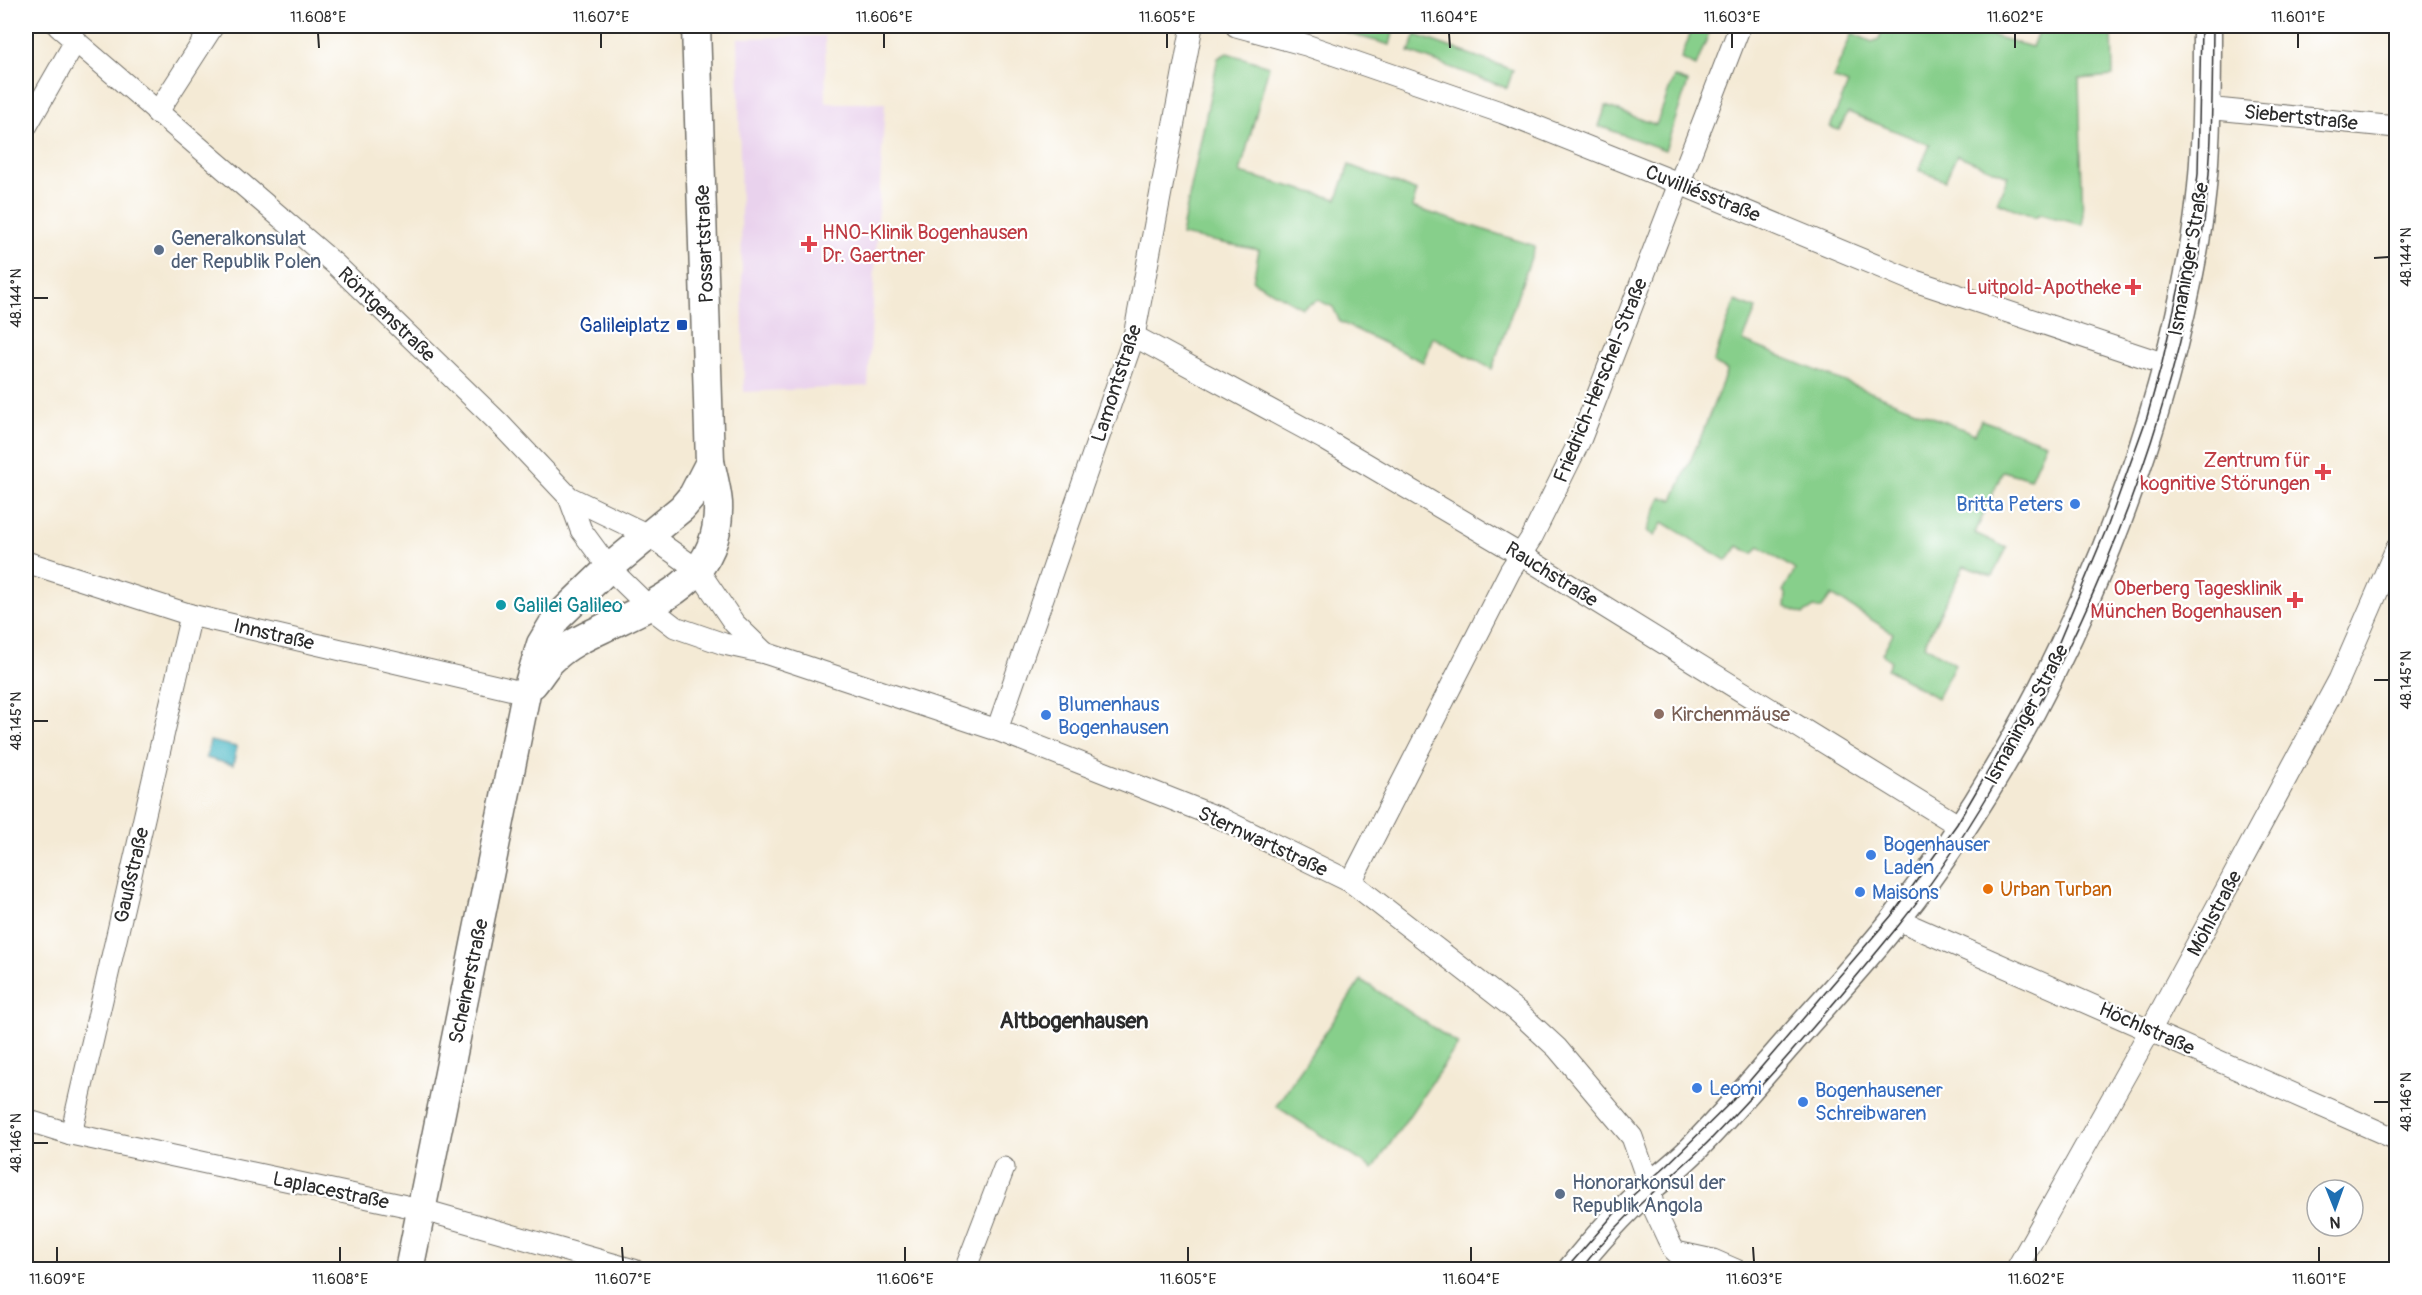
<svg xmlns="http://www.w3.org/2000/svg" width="2422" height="1295" font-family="Pangolin,sans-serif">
  <rect width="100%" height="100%" fill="#fff"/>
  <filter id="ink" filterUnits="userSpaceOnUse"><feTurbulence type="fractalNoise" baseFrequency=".0167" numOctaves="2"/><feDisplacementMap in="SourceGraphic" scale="12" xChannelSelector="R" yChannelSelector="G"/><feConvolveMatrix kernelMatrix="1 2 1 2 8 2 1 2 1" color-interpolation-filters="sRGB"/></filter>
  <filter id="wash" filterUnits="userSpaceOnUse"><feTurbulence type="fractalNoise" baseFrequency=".008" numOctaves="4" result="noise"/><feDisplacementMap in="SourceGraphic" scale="24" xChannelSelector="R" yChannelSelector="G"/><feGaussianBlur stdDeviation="1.35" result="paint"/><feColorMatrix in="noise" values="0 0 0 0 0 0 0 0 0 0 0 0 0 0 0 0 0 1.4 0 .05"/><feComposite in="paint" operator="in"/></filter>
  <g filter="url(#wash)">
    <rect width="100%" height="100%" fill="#f4ead5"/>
    <path fill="#e9d2ed" d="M825,36l1,67h59l-17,283 -124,6 -6,-354z"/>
    <g fill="#87cf8b" stroke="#597d5b" stroke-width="1.5">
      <path d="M1349,26h34l11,3 -4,16 -43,-12z"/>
      <path d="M1693,26h19l-16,40 -15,-7z"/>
      <path d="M1884,26h74l74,21 8,-21h72l1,50 -34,3 4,146 -43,-11 -5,3 -38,-15 11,-26 -51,-21 -12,26 -26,-11 11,-25 -82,-33 -9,18 -9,-3 18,-43 -15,-6 19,-45 20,9 7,-3z"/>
      <path d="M1416,35l97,35 -6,18 -98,-36z"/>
      <path d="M1227,53l42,13 -29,107 97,26 12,-34 68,26 -5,16 123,39 -43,123 -59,-32 -10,25 -83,-40 -7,-15 -15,-7 -16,8 -49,-27 6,-31 -78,-15 37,-177z"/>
      <path d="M1674,77l14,5 -23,68 -66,-24 7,-20 50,19z"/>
      <path d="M1735,301l21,8 -13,32 232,93 6,-14 65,23 -16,36 -27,-8 -28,62 32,15 -15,28 -28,-10 -40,79 31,19 -18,34 -50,-29 4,-8 -9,-7 11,-21 -61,-38 -11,14 -7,-2 -11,7 -18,-7 1,-12 -3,-4 12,-21 -36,-24 -6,8 -15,-8 -11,15 -64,-39 -9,14 -7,-5 14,-34 12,3 29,-66 25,-64 -14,-7z"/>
      <path d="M1361,980l97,64 -85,125 -97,-63z"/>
    </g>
    <path fill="#4ab7c5" stroke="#3a7178" stroke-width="1.5" d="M210,741l27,6 -4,18 -27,-7z"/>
  </g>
  <g filter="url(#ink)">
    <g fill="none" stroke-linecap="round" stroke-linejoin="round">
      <g stroke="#716e66" stroke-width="23">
        <g id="street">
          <path d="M58,26l278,239 162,157 71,75 81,39 48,34 36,53 31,30"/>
          <path d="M1236,26l70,19 197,68 175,70 231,96 259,86"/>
          <path d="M2206,108l190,19"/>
          <path d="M157,113l56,-87"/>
          <path d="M26,127l50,-87"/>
          <path d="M1134,336l190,103 197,116 440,272"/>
          <path d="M569,497l12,33 28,38 40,39 26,20 49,17 41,9 232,77 225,89 129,63 166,129 40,37 75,89 16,45 6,27 13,28 7,14 21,19"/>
          <path d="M26,562l165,53 335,78"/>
          <path d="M997,730l137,-394 58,-310"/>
          <path d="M1351,882l159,-311 22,-34 49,-99 159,-412"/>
          <path d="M1896,919l500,220"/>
          <path d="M26,1120l45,14 349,75 214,61"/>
          <path d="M71,1134l120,-519"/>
          <path d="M1676,1252l37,8 23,10"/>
          <path d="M965,1270l39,-102"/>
          <path d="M2016,1270l135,-241 188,-349 57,-131"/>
        </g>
      </g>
      <g stroke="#716e66" stroke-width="31">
        <g id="secondary">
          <path d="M533,684c7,-8 12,-18 20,-25 15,-15 36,-24 55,-33 57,-27 113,-49 110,-123 -1,-13 -5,-28 -8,-41l-14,-436"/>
          <path d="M409,1270l117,-577 15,-49 15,-25 53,-51 73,-60 11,-13 17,-33"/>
          <path d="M1572,1270c23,-29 47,-56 74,-80 19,-16 38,-30 54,-48 32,-33 62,-69 92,-103 35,-40 72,-79 104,-120 149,-189 257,-441 299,-677 12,-71 12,-144 12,-216"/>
        </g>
      </g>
      <use href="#street" stroke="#fff" stroke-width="21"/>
      <use href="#secondary" stroke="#fff" stroke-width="28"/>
      <g stroke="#2b2b2b" stroke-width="1.5">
        <path d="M1565,1270l58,-66 44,-39 66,-65 159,-185 65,-91 71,-121 31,-61 49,-117 39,-108 15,-54 28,-125 8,-64 3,-148"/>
        <path d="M1580,1270c21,-27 44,-52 69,-74 21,-20 44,-38 64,-59 65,-67 127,-140 186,-212 42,-52 79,-111 112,-169 90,-158 159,-334 190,-514 12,-71 11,-144 12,-216"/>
      </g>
    </g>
  </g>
  <path fill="none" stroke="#2b2b2b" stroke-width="2" d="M318,33l1,15M601,33v15M884,33v15M1167,33v15M1449,33l1,15M1732,33v15M2015,33v15M2298,33v15M2374,258l15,-1M33,298h15M2374,680h15M33,721h15M2374,1102h15M33,1143h15M57,1247v15M340,1247v15M622,1247l1,15M905,1247v15M1188,1247v15M1471,1247v15M1753,1247l1,15M2036,1247v15M2319,1247v15"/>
  <g fill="#e0444e" stroke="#fff" stroke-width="2">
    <path d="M806 235h6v6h6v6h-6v6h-6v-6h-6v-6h6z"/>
    <path d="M2130 278h6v6h6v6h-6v6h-6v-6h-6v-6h6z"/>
    <path d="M2320 463h6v6h6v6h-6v6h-6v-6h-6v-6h6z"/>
    <path d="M2292 591h6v6h6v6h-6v6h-6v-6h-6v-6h6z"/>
  </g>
  <g fill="#5c6f8a" stroke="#fff" stroke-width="2">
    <circle cx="159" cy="250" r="6"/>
    <circle cx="1560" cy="1194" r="6"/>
  </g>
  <rect fill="#1a4fb4" stroke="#fff" stroke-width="2" x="676" y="319" width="12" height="12" rx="3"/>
  <g fill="#3f7fe0" stroke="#fff" stroke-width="2">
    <circle cx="2075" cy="504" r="6"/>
    <circle cx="1046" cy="715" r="6"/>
    <circle cx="1871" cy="855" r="6"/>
    <circle cx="1860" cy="892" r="6"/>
    <circle cx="1697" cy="1088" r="6"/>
    <circle cx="1803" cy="1102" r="6"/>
  </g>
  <circle fill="#0f9aa8" stroke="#fff" stroke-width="2" cx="501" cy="605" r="6"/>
  <circle fill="#8d6e63" stroke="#fff" stroke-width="2" cx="1659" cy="714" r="6"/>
  <circle fill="#e8710a" stroke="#fff" stroke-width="2" cx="1988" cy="889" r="6"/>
  <g text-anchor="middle" stroke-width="4.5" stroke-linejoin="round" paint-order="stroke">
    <g font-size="20" fill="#2b2b2b" stroke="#fff">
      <text transform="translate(2301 117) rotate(6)" y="7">Siebertstraße</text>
      <text transform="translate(1703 193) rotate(22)" y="7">Cuvilliésstraße</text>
      <text transform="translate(704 244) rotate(-92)" y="7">Possartstraße</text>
      <text transform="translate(2188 259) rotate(-80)" y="7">Ismaninger Straße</text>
      <text transform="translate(387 314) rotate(44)" y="7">Röntgenstraße</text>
      <text transform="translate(1600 380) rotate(-68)" y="7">Friedrich-Herschel-Straße</text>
      <text transform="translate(1116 383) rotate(-72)" y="7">Lamontstraße</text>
      <text transform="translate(1552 574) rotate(32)" y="7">Rauchstraße</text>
      <text transform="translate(274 634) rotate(13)" y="7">Innstraße</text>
      <text transform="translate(2026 714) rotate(-62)" y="7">Ismaninger Straße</text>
      <text transform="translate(1263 841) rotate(25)" y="7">Sternwartstraße</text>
      <text transform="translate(131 875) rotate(-77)" y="7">Gaußstraße</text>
      <text transform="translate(2214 913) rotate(-62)" y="7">Möhlstraße</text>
      <text transform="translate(468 981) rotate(-78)" y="7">Scheinerstraße</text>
      <text transform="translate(2147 1028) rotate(24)" y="7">Höchlstraße</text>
      <text transform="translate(331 1190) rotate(12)" y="7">Laplacestraße</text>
    </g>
    <g font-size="20" fill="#be3a42" stroke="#fff" text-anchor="end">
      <text x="822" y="239" text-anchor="start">HNO-Klinik Bogenhausen<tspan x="822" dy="23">Dr. Gaertner</tspan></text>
      <text x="2121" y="294">Luitpold-Apotheke</text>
      <text x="2310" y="467">Zentrum für<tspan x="2310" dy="23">kognitive Störungen</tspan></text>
      <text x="2282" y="595">Oberberg Tagesklinik<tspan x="2282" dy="23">München Bogenhausen</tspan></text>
    </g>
    <g font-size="20" fill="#4e5e75" stroke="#fff" text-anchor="start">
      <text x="171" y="245">Generalkonsulat<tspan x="171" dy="23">der Republik Polen</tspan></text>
      <text x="1572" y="1189">Honorarkonsul der<tspan x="1572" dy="23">Republik Angola</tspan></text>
    </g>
    <g font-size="20" fill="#164399" stroke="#fff" text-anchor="end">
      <text x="670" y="332">Galileiplatz</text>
    </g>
    <g font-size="20" fill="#366cbe" stroke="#fff" text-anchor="start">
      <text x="2063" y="511" text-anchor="end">Britta Peters</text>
      <text x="1058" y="711">Blumenhaus<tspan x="1058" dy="23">Bogenhausen</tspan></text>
      <text x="1883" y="851">Bogenhauser<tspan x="1883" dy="23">Laden</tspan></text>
      <text x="1872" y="899">Maisons</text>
      <text x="1709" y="1095">Leomi</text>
      <text x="1815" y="1097">Bogenhausener<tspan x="1815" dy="23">Schreibwaren</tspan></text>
    </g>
    <g font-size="20" fill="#0d838f" stroke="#fff" text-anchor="start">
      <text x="513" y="612">Galilei Galileo</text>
    </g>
    <g font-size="20" fill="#785e54" stroke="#fff" text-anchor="start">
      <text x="1671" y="721">Kirchenmäuse</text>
    </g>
    <g font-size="20" fill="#c56008" stroke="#fff" text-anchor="start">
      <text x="2000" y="896">Urban Turban</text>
    </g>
    <g font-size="22" font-weight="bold" fill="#2b2b2b" stroke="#fff">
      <text x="1074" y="1028">Altbogenhausen</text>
    </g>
  </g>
  <rect width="2422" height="1295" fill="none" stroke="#fff" stroke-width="66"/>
  <g transform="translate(2335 1208) rotate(179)"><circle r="28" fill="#ffffff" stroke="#aaaaaa" stroke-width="1.5"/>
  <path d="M0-4.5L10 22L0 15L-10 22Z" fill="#1f6fb2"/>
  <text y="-9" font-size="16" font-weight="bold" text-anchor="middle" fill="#2b2b2b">N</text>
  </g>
  <rect x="33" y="33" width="2356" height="1229" fill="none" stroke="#2b2b2b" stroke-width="2"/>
  <g font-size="15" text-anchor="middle" fill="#2b2b2b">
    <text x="318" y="22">11.608°E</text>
    <text x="601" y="22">11.607°E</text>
    <text x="884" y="22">11.606°E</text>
    <text x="1167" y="22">11.605°E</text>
    <text x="1449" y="22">11.604°E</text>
    <text x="1732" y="22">11.603°E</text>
    <text x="2015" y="22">11.602°E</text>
    <text x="2298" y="22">11.601°E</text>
    <text transform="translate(2406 257) rotate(-90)" y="5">48.144°N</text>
    <text transform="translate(16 298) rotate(-90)" y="5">48.144°N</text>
    <text transform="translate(2406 680) rotate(-90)" y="5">48.145°N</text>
    <text transform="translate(16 721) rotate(-90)" y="5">48.145°N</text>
    <text transform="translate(2406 1102) rotate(-90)" y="5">48.146°N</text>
    <text transform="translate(16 1143) rotate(-90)" y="5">48.146°N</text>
    <text x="57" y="1284">11.609°E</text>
    <text x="340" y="1284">11.608°E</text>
    <text x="623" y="1284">11.607°E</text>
    <text x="905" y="1284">11.606°E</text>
    <text x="1188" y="1284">11.605°E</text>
    <text x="1471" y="1284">11.604°E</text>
    <text x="1754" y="1284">11.603°E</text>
    <text x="2036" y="1284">11.602°E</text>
    <text x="2319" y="1284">11.601°E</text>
  </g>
</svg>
